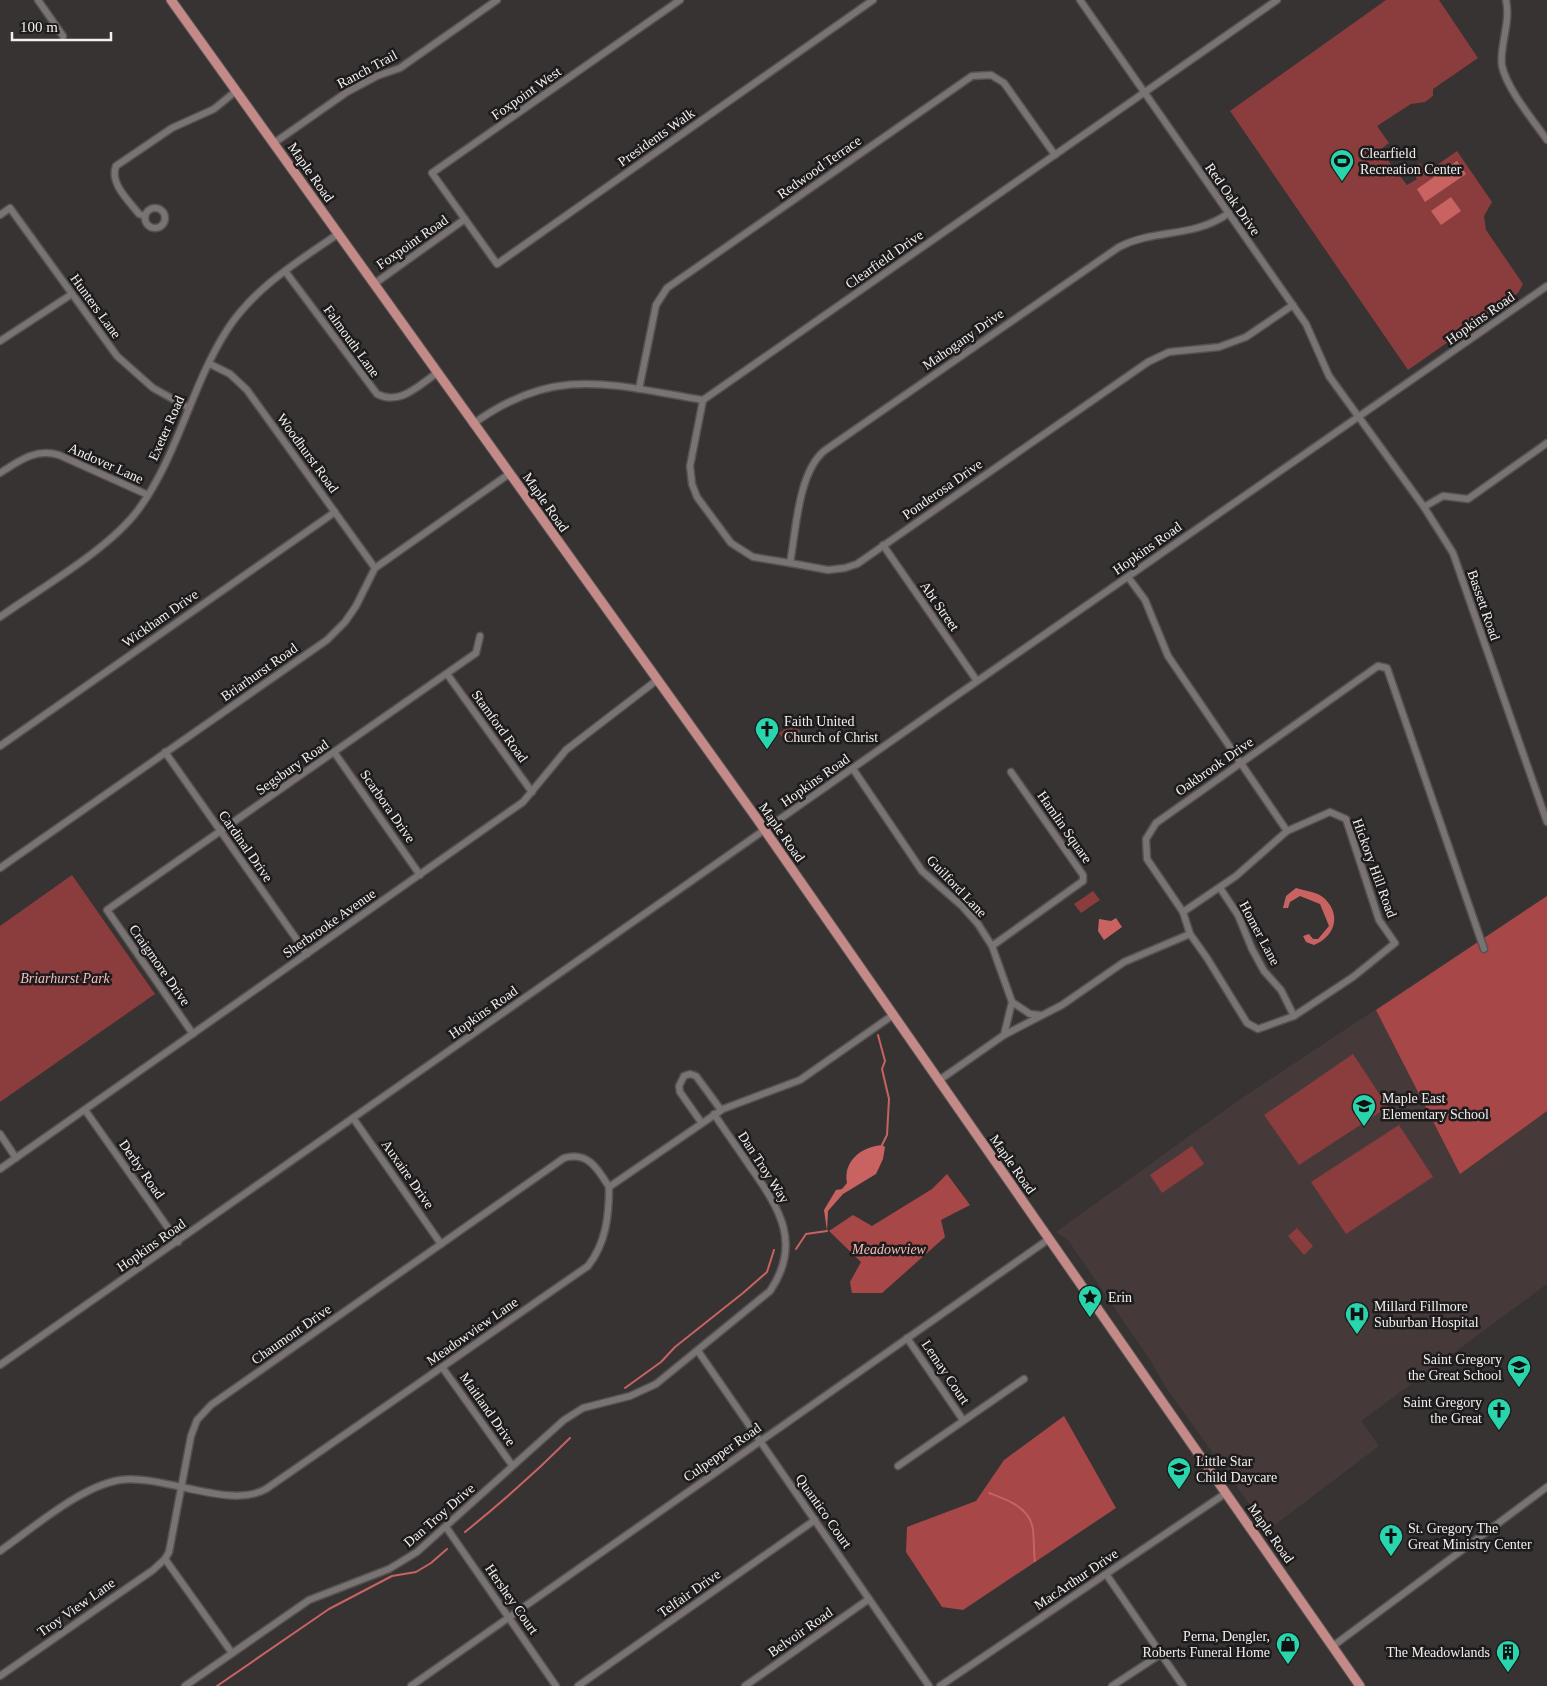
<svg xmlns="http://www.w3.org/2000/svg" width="1547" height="1686" font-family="Georgia,serif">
  <rect width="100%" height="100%" fill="#373333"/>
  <path fill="#453a39" d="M1547,896v388l-186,137 18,25 -111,84 -103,-144 -15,-26 -82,-120 -12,-8 186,-134z"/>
  <g fill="#8b3c3d">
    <path d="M1386,0h53l39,58 -45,31v7l-8,6 -14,2 -34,22 12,17 -9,7 27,35 10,-6 -6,-10 9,-6 7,9 30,-21 35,51 -8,14 2,14 37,54 -5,9 -110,77 -178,-259z"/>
    <path d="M793,724l8,8 -15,11 -7,-10z"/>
    <path d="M72,875l83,119 -155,108v-176z"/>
    <path d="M1093,891l7,9 -19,13 -7,-9z"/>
    <path d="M1353,1054l35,53 -89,58 -35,-50z"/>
    <path d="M1399,1125l34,52 -87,57 -35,-52z"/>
    <path d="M1192,1146l12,18 -42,29 -12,-18z"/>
    <path d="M1297,1228l16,18 -9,9 -16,-19z"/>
  </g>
  <g fill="#a84748">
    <path d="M1547,896v215l-87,63 -84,-164z"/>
    <path d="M947,1174l23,31 -29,15 4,17 -63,56h-30l-2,-11 11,-20 -32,-31 24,-16 19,11 60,-37z"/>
    <path d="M1064,1416l52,92 -153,102 -21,-3 -36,-55 1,-25 69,-26 28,-41z"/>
  </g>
  <g fill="#c86362">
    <path d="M1457,161l9,13 -41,28 -8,-13z"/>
    <path d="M1451,197l10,14 -20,14 -10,-14z"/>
    <path d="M1296,888c9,3 23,4 29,11 17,17 9,38 -11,46l-8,-3 -3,-6 6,-2 4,5h5l11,-13 -9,-22 -20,-8 -10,6 -2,6h-5l3,-12z"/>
    <path d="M1116,918l6,9 -18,13 -6,-9 1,-12 12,2z"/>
    <path d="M882,1145l3,2 -2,12 -7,15 -33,20 -15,17 -1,20 -3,-21 12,-20 6,-1 5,-6c-4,-23 15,-36 35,-38z"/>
  </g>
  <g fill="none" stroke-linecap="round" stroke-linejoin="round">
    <g stroke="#c86362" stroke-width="2">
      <path d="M878,1035l7,26 -3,8 7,30 -2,36 -5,10"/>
      <path d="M796,1249l10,-15 21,-3"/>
      <path d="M625,1388l36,-26 14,-15 68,-54 24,-21 7,-22"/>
      <path d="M989,1493c16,6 38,13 43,32 3,11 1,24 3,36"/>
      <path d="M465,1532c36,-29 72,-61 105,-94"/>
      <path d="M217,1686l112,-77 63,-33 24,-4 15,-9 16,-14"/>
    </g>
    <g stroke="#565252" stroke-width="9">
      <g id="minor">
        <path d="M38,0l25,36"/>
        <path d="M680,0l-248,173 65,91 376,-264"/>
        <path d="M1080,0l226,324 23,52 95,131 29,46 94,269"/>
        <path d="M1506,0c5,24 -7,46 -4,66 5,23 31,54 45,74"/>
        <path d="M274,143l73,-51 30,-16 23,-8 97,-68"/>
        <circle cx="155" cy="218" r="10"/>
        <path d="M0,215l10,-7 107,148 36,32 36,20"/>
        <path d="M145,216l-6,-2c-10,-13 -30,-31 -23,-48l56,-38 42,-19 22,-18"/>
        <path d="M285,271l92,123c23,12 42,-9 60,-21"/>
        <path d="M374,284l91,-65"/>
        <path d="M0,341l72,-47"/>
        <path d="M210,364l20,10 17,16 128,178"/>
        <path d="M639,389l17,-84 11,-17 305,-212 19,-1 13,8 51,72"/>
        <path d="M703,400l-13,66 2,18 5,13 34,46 22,14 37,6 38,7 17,-2 12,-4 291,-202 21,-10 50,-5 27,-10 47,-32"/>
        <path d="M473,424c82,-60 138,-39 230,-24l574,-400"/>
        <path d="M0,473c19,-12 35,-25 59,-18l89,40"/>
        <path d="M1424,507l19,-11 25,3 79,-56"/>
        <path d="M883,545l94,136"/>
        <path d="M790,563c6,-32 8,-90 34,-112l295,-204c37,-19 73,-8 110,-34"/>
        <path d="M1128,577l17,23 23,56 119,175"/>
        <path d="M0,617c42,-30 108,-67 138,-107 40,-54 53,-124 89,-180 27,-42 70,-68 111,-96"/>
        <path d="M447,674l85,118"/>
        <path d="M0,746l335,-234"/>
        <path d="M165,752l142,202"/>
        <path d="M334,752l86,123"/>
        <path d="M853,769l69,102 40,35 16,18 14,22 20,56 -8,33"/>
        <path d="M0,868l327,-228 18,-18 11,-16 19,-38 134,-94"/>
        <path d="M1220,888l18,27 14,34 12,22 17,19 13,26"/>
        <path d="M1183,912l53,-36 51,-45 43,-19 16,7 33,101 16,23 -42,34 -59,39 -36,13 -11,-6 -40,-65 -17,-24"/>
        <path d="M992,946l91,-65v-6l-72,-103"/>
        <path d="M1012,1002l18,12 10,1"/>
        <path d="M193,1034l-86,-124 369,-257 4,-17"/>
        <path d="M938,1081l66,-46 58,-30 62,-43 66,-28 -7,-22 -36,-53 -1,-20 10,-16 222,-157 9,2 97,281"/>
        <path d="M85,1110l93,132"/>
        <path d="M353,1118l88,126"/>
        <path d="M701,1122l-21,-30 -1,-6 5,-10 6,-2 6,2 25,34"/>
        <path d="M0,1134l16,24"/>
        <path d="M0,1169l523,-367 43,-52 91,-70"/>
        <path d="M609,1187l114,-78 77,-29 93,-65"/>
        <path d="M907,1338l56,82"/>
        <path d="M698,1351l231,335"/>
        <path d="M0,1365l950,-665 597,-414"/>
        <path d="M442,1367l70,98"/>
        <path d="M898,1466l126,-87"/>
        <path d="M446,1527l110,159"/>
        <path d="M0,1551c33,-23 81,-65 120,-71 44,-6 109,30 146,9l322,-223c18,-23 21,-50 21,-79"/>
        <path d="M165,1559l67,94"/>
        <path d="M1106,1574l77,112"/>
        <path d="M1333,1646l214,-159"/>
        <path d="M0,1676l153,-106 12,-11 4,-7 22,-116 6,-16 14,-15 353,-247c24,-7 34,11 45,29"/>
        <path d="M185,1686l124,-86 80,-31 28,-17 147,-132 19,-12 47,-12 26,-12 114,-93c32,-47 10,-82 -19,-123 -12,-18 -25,-36 -37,-54"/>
        <path d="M411,1686l638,-447"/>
        <path d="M578,1686l237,-166"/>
        <path d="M745,1686l124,-87"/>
        <path d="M940,1686l286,-193"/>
        <path d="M1112,1686l49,-32"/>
      </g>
    </g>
    <g stroke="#565252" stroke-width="11">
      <path id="major" d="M171,0l584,816 605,870"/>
    </g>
    <use href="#minor" stroke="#797473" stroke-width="6"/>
    <use href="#major" stroke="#c48a87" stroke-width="9"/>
  </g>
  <defs>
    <g id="stadium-pin" transform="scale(1.25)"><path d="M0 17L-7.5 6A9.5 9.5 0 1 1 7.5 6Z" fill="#29d5ac" stroke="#1d1b1b"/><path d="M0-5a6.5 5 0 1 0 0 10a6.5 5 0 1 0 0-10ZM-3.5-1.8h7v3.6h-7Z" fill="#111"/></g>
    <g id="church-pin" transform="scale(1.25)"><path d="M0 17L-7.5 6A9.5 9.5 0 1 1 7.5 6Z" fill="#29d5ac" stroke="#1d1b1b"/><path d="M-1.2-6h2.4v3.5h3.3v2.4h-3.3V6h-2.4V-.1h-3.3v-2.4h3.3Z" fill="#111"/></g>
    <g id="school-pin" transform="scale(1.25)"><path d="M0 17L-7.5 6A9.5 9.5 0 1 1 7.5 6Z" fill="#29d5ac" stroke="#1d1b1b"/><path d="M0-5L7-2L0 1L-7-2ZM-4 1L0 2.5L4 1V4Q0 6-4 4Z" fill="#111"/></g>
    <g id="sight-pin" transform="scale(1.25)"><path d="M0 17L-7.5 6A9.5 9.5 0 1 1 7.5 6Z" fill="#29d5ac" stroke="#1d1b1b"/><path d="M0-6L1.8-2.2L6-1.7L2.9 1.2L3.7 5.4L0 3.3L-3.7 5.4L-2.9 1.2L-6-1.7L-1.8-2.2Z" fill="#111"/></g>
    <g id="hospital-pin" transform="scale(1.25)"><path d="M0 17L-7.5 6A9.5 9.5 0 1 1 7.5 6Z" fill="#29d5ac" stroke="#1d1b1b"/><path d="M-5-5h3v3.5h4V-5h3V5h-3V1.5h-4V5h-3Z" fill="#111"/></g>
    <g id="shop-pin" transform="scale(1.25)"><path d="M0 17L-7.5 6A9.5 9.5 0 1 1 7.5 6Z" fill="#29d5ac" stroke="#1d1b1b"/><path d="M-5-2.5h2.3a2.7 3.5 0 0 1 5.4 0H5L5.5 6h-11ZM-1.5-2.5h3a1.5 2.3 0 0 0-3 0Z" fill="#111"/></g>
    <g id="building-pin" transform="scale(1.25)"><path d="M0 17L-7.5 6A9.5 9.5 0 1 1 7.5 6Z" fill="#29d5ac" stroke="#1d1b1b"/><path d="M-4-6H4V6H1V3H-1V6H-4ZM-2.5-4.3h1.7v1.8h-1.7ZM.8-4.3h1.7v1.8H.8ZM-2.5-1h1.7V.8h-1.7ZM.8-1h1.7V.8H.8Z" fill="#111"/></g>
  </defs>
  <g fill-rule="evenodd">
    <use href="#stadium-pin" x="1342" y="161"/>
    <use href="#church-pin" x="767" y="729"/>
    <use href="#school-pin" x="1364" y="1106"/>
    <use href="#sight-pin" x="1090" y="1297"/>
    <use href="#hospital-pin" x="1357" y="1314"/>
    <use href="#school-pin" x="1519" y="1367"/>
    <use href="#church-pin" x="1499" y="1410"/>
    <use href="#school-pin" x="1179" y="1469"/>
    <use href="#church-pin" x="1391" y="1536"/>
    <use href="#shop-pin" x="1288" y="1644"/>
    <use href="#building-pin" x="1508" y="1652"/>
  </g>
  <g text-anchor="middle" stroke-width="5" stroke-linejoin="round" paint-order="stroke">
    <g font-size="14" fill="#f2efef" stroke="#1d1b1b">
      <text transform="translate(367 69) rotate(-28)" y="5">Ranch Trail</text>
      <text transform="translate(526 93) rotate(-35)" y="5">Foxpoint West</text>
      <text transform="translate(656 137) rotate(-35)" y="5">Presidents Walk</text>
      <text transform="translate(819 167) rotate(-35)" y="5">Redwood Terrace</text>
      <text transform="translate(311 172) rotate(55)" y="5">Maple Road</text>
      <text transform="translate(1233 199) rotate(55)" y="5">Red Oak Drive</text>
      <text transform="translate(412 242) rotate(-35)" y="5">Foxpoint Road</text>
      <text transform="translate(884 259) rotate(-35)" y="5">Clearfield Drive</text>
      <text transform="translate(96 306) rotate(54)" y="5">Hunters Lane</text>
      <text transform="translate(1480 318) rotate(-35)" y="5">Hopkins Road</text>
      <text transform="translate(963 339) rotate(-35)" y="5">Mahogany Drive</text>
      <text transform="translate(352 341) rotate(54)" y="5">Falmouth Lane</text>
      <text transform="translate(166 428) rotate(-66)" y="5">Exeter Road</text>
      <text transform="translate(308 453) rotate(54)" y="5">Woodhurst Road</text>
      <text transform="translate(106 463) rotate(24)" y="5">Andover Lane</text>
      <text transform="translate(942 489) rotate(-35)" y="5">Ponderosa Drive</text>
      <text transform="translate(546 502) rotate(55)" y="5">Maple Road</text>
      <text transform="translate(1147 548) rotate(-35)" y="5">Hopkins Road</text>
      <text transform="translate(1484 605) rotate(71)" y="5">Bassett Road</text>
      <text transform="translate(940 606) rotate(55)" y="5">Abt Street</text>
      <text transform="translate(160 618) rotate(-35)" y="5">Wickham Drive</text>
      <text transform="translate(259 672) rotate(-35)" y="5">Briarhurst Road</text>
      <text transform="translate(500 726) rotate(54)" y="5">Stamford Road</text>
      <text transform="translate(1214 766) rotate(-35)" y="5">Oakbrook Drive</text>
      <text transform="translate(292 767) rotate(-35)" y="5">Segsbury Road</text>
      <text transform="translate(815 780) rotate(-35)" y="5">Hopkins Road</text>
      <text transform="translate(388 806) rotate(55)" y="5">Scarbora Drive</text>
      <text transform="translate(1065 827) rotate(55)" y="5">Hamlin Square</text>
      <text transform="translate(782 832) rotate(55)" y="5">Maple Road</text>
      <text transform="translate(246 846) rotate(55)" y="5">Cardinal Drive</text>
      <text transform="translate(1375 868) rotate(70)" y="5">Hickory Hill Road</text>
      <text transform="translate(957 886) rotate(46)" y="5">Guilford Lane</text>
      <text transform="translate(329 923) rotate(-35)" y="5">Sherbrooke Avenue</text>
      <text transform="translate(1260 933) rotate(62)" y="5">Homer Lane</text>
      <text transform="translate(160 965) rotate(55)" y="5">Craigmore Drive</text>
      <text transform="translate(483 1012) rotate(-35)" y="5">Hopkins Road</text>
      <text transform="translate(1013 1164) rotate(55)" y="5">Maple Road</text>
      <text transform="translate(764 1167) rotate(57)" y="5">Dan Troy Way</text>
      <text transform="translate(142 1169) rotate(55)" y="5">Derby Road</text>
      <text transform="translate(408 1174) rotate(55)" y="5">Auxaire Drive</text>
      <text transform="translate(151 1245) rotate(-35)" y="5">Hopkins Road</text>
      <text transform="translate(472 1331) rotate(-35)" y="5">Meadowview Lane</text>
      <text transform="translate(291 1334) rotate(-35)" y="5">Chaumont Drive</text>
      <text transform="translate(946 1372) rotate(56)" y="5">Lemay Court</text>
      <text transform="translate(488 1409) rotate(55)" y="5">Maitland Drive</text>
      <text transform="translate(722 1452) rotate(-35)" y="5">Culpepper Road</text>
      <text transform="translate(824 1511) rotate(55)" y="5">Quantico Court</text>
      <text transform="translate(439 1515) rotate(-41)" y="5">Dan Troy Drive</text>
      <text transform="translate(1271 1533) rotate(55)" y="5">Maple Road</text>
      <text transform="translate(1076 1579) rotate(-34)" y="5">MacArthur Drive</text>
      <text transform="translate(689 1593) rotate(-35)" y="5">Telfair Drive</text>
      <text transform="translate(512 1599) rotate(55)" y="5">Hershey Court</text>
      <text transform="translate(76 1607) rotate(-35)" y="5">Troy View Lane</text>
      <text transform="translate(800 1632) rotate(-35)" y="5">Belvoir Road</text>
    </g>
    <g font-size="14" fill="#f2efef" stroke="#1d1b1b" text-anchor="start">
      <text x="1360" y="158">Clearfield<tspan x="1360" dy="16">Recreation Center</tspan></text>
      <text x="784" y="726">Faith United<tspan x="784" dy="16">Church of Christ</tspan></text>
      <text x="1382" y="1103">Maple East<tspan x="1382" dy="16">Elementary School</tspan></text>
      <text x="1108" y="1302">Erin</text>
      <text x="1374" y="1311">Millard Fillmore<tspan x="1374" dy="16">Suburban Hospital</tspan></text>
      <text x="1502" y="1364" text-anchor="end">Saint Gregory<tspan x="1502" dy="16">the Great School</tspan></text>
      <text x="1482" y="1407" text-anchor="end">Saint Gregory<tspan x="1482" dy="16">the Great</tspan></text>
      <text x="1196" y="1466">Little Star<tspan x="1196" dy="16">Child Daycare</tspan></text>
      <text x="1408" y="1533">St. Gregory The<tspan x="1408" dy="16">Great Ministry Center</tspan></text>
      <text x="1270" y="1641" text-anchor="end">Perna, Dengler,<tspan x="1270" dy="16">Roberts Funeral Home</tspan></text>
      <text x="1490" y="1657" text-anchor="end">The Meadowlands</text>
    </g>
    <g font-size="14" font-style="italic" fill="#f5bebc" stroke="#1d1b1b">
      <text x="65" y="983">Briarhurst Park</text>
      <text x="889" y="1254">Meadowview</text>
    </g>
  </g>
  <path d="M12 32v8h99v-8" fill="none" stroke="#f2efef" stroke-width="2.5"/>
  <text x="20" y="32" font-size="15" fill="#f2efef" stroke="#1d1b1b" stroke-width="4" paint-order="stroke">100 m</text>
</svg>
